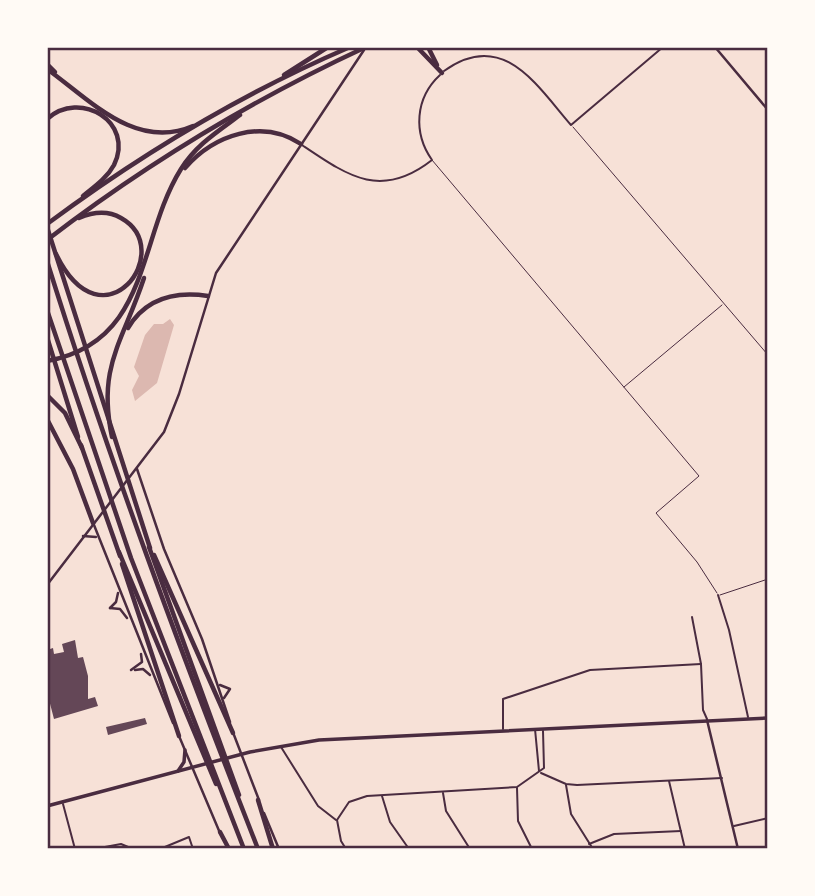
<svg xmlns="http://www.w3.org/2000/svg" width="815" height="896" font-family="Quicksand,sans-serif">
  <rect width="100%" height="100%" fill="#f7e1d7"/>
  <path fill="#dcb8b0" d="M170,319l4,6 -17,58 -22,18 -3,-11 7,-14 -5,-9 11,-32 9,-11h9z"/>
  <g fill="#644757">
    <path d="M75,640l3,18 5,-1 5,19v23l7,-2 3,9 -44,13 -7,-27v-42l6,-2 1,6 10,-2 -2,-8z"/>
    <path d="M145,718l2,6 -39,11 -2,-8z"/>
  </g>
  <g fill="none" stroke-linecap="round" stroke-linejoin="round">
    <g stroke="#4a2c40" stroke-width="1">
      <path d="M573,127l195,228"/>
      <path d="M432,160l267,316 -43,37 41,49 20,31"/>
      <path d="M624,387l98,-82"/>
      <path d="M720,595l48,-16"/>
    </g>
    <g stroke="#4a2c40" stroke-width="2">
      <path d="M444,71c59,-43 93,15 127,54l92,-78"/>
      <path d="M302,145c46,31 79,55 130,15 -19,-27 -17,-62 8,-85"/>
      <path d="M718,595l11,35 19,87"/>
      <path d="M692,617l9,47 2,46 4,9"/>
      <path d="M503,729v-30l87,-29 111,-6"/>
      <path d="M535,729l4,42"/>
      <path d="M281,747l37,59 18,14"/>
      <path d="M541,773l25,11 11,1 145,-7"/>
      <path d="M669,781l16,68"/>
      <path d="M566,785l5,29 22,35"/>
      <path d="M517,788l1,33 14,28"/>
      <path d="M443,793l3,18 24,38"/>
      <path d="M382,796l8,26 19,27"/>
      <path d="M63,804l12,45"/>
      <path d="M734,826l34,-8"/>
      <path d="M589,844l25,-10 67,-3"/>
      <path d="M94,849l27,-5 12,5"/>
      <path d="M160,849l29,-12 4,12"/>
      <path d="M346,849l-5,-8 -4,-21 12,-18 18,-6 150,-9 27,-19 -1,-37"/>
    </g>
    <g stroke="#4a2c40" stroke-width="2.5">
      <path d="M715,47l53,63"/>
      <path d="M707,720l31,129"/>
    </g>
    <g stroke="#4a2c40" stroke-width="2.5">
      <path d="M137,469l27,80 38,90 28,83"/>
      <path d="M94,525l79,198"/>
      <path d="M83,536l13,1"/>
      <path d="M47,585l117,-153 15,-38 37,-121 148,-223"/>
      <path d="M110,608l10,1 7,9"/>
      <path d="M110,608l6,-6 2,-9"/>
      <path d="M131,670l11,-8 -1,-8"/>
      <path d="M135,670l8,-1 7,6"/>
      <path d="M220,685l10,4 -6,9"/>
      <path d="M234,735l25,65"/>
      <path d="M179,736l41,97"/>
      <path d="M264,813l15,36"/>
    </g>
    <g stroke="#4a2c40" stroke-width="3.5">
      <path d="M178,771l6,-9 1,-12"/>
      <path d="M47,806l203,-54 69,-12 449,-22"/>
    </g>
    <g stroke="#4a2c40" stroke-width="4.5">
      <path d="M47,227l103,321"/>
      <path d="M47,337l31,100"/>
      <path d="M81,445l39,111"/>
      <path d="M154,555l79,178"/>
      <path d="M122,564l57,172"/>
    </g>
    <g stroke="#4a2c40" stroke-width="4.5">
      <path d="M417,47l25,26"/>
      <path d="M428,47l9,18"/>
      <path d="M47,64l8,8"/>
      <path d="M47,69c43,31 89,82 146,57"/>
      <path d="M284,75l44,-28"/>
      <path d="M47,119c33,-30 88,3 67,46 -7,13 -20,22 -31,31"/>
      <path d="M185,168c29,-33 77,-50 116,-24"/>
      <path d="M47,224c93,-69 196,-131 303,-177"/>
      <path d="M47,240c99,-76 207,-141 319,-193"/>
      <path d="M56,254c47,97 122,-4 65,-36 -14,-8 -28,-6 -42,0"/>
      <path d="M47,261c62,199 135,394 211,588"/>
      <path d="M47,310l84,248 113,291"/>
      <path d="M128,328c18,-30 47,-37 80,-32"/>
      <path d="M47,361c104,-19 90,-122 134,-192 15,-24 36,-37 59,-54"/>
      <path d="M47,395l18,18 17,35"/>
      <path d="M47,419l26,50 20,54"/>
      <path d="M112,437c-15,-71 11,-95 32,-159"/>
      <path d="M149,547l90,248"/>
      <path d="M119,552l97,232"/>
      <path d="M258,800l15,49"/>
      <path d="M220,832l9,17"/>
    </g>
  </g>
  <rect width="815" height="896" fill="none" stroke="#fffaf5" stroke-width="98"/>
  <rect x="49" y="49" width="717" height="798" fill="none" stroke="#4a2c40" stroke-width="2.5"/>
</svg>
